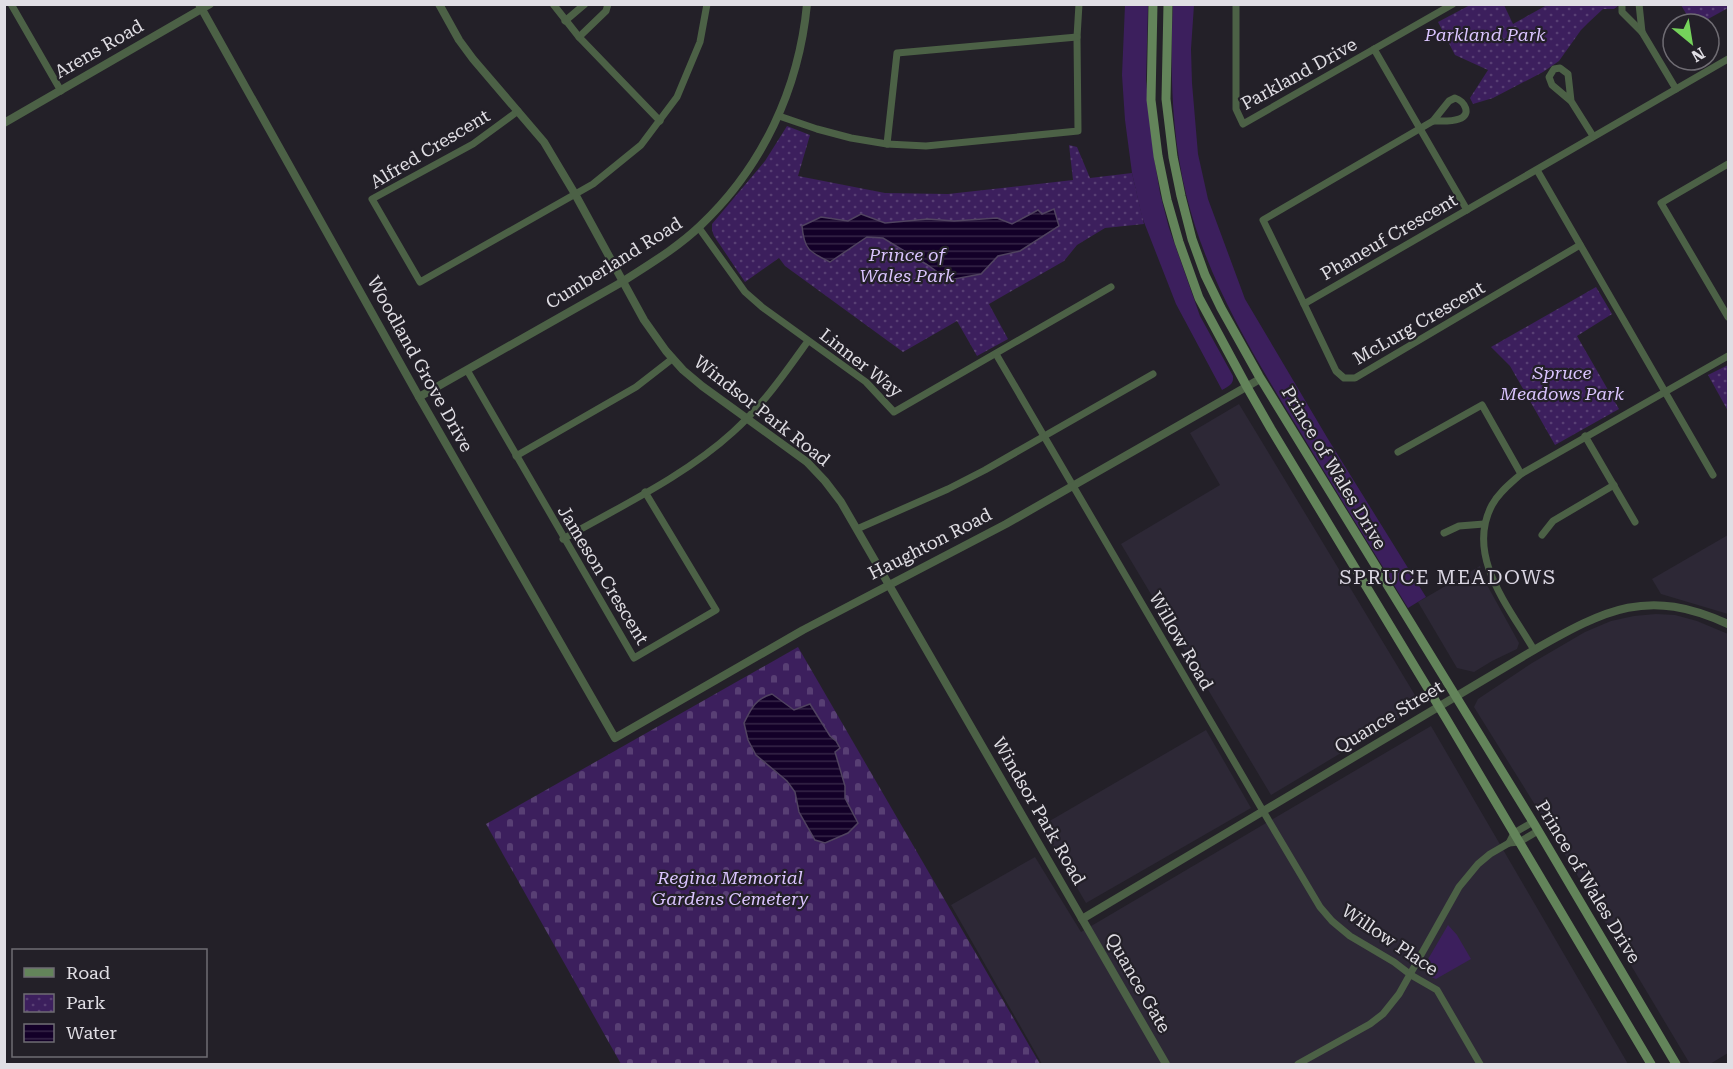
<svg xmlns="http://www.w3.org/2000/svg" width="1733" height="1069" font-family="'Roboto Serif',serif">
  <defs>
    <pattern id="cemetery-stones" width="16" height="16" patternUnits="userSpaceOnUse" patternTransform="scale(1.5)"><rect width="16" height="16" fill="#3c1f5d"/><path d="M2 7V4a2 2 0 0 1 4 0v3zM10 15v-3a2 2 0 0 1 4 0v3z" fill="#583f74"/></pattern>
    <pattern id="park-dots" width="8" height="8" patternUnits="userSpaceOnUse" patternTransform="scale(1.5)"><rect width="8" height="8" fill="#3c1f5d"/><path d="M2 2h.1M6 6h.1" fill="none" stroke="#583f74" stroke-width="1.8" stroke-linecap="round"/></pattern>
    <pattern id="water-rules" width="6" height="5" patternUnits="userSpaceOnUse" patternTransform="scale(1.5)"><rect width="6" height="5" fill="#130028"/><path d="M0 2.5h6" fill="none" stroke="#352547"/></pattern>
  </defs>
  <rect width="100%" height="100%" fill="#232028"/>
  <g fill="#2d2836">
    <path d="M1239,404l182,301 -150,90 -150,-251 99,-59 -30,-52z"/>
    <path d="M1728,535v79l-67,-20 -9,-15z"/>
    <path d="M1480,566l7,19 32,58 -2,6 -25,12 -18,11 -17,-4 -39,-66z"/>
    <path d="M1656,614l19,1 22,6 31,13v419l-18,11h-20l-153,-256 -63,-101 4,-8 54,-36 53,-31 26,-11 23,-5z"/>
    <path d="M1431,726l197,338h-586l-91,-159 84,-48 46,75z"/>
    <path d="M1206,730l45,78 -165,95 -45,-77z"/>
  </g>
  <g fill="#3c1f5d">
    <path d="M1125,5h23l-2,75 8,77 6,36 9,35 31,88 33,60c1,8 -4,10 -11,14l-46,-86 -34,-87 -10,-44 -7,-53 -3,-45z"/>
    <path d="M1173,5h21l-3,44 1,34 6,71 10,45 37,100 83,140 98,158 -18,11c-36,-59 -73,-118 -109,-178 -46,-75 -92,-150 -113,-236 -15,-63 -16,-125 -13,-189z"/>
    <path d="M1448,925l9,10 14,24 -35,20c-7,-3 -12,-5 -12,-13z"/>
  </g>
  <path fill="url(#cemetery-stones)" d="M798,647l242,417h-419l-135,-240z"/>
  <g fill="url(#park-dots)">
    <path d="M1470,5h34l9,19 34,-19h72l-5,4h-11l-15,14 -7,7 -22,31 -16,11 -50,26 -20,6 -3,-6 18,-28 -33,-15 -17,-33z"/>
    <path d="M1681,5h47v3l-29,16h-7z"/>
    <path d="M787,126l23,9 -12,41 87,17 63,1 125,-14 -4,-35 8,2 13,31 42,-5 12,51 -39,4 -28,17 -13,16 -75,43 19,35 -31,17 -20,-35 -54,31 -118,-86 -6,-8 -34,24 -31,-46 -2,-6v-6l53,-63z"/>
    <path d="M1596,287l16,27 -35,22 42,73 -64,36 -45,-79 -19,-19z"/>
    <path d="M1728,365v46l-20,-36z"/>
  </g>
  <g fill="url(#water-rules)" stroke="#504360" stroke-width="1.5">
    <path d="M1054,209l5,17 -39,25 -22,5 -17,18 -32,6 -23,-16 -43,-26 -16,-1 -37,25c-21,-10 -26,-13 -28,-36l19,-9 27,4 13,-7 24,9 43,-4 26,2 43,-3 15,6 26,-14 4,4z"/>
    <path d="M772,694l22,16 16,-6 20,32 6,5 4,7 -5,4 10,34v12l13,25 -10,10 -23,10 -10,-3 -16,-28 -4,-20 -8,-11 -31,-26 -8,-15 -4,-17c7,-14 11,-24 28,-29z"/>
  </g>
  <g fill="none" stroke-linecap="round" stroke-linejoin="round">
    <g stroke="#4c6146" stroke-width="7">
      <path d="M11,4l50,87"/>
      <path d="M553,4l26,33 81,84"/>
      <path d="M1236,4v105l7,15 210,-120"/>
      <path d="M1622,4v8l20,20 34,57"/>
      <path d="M1639,4l3,28"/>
      <path d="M565,21l20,-17"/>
      <path d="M579,37l27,-26 2,-7"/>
      <path d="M1374,49l93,161"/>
      <path d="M1455,98c10,3 17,17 4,21 -8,3 -18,2 -26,2l16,-20z"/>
      <path d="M1571,101l-3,-27 -8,-6 -6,1 -5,8 3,8 19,16 22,35"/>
      <path d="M518,111l-45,33 -101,55 48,83 173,-98 48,-39 36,-48 23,-55 7,-38"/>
      <path d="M779,116l38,13 34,9 36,6 39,2 152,-15 -1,-94 2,-33"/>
      <path d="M1433,121l-170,99 41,84 424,-245"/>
      <path d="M887,144l10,-91 180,-16"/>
      <path d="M1728,164l-67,39 67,114"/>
      <path d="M1537,170l176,305"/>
      <path d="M699,228l46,64 17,15 104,75 28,30 217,-125"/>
      <path d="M1304,304l32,67 8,7h11l225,-133"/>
      <path d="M996,354l267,457 57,96 12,14 18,15 44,26 17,13 26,15 43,74"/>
      <path d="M467,370l167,288 82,-48 -71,-118"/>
      <path d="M1585,436l50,86"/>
      <path d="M1398,452l84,-47 39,69"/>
      <path d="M516,456l120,-69 36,-28"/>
      <path d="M857,529l91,-40 37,-19 168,-96"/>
      <path d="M1444,533l15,-7 25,-2"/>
      <path d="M1542,535l11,-14 61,-36"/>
      <path d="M563,539c56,-32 122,-63 170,-107 30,-27 52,-59 75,-91"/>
      <path d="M1534,650c-25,-43 -69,-94 -42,-145 7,-13 19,-22 29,-31l207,-118"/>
      <path d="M1509,843l5,-10 19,-11"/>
      <path d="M1298,1064l72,-40 13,-10 16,-20 60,-107 19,-23 12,-10 19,-11 10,-1 19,-11"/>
    </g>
    <g stroke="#4c6146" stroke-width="8">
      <path d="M199,4l220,393 196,341 188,-108 203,-106 254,-145"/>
      <path d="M439,4l20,36 14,19 71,83 31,52 69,126 22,31 17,19 19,16 105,76 18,19 16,21 325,562"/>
      <path d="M4,123l206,-119"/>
      <path d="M419,397l203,-115c26,-17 55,-34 78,-56 62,-58 99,-137 107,-222"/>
      <path d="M1082,919l452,-269c72,-41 114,-63 194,-26"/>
    </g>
    <g stroke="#63845a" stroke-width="9">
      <path d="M1153,4l-2,96 7,56 9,44 12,42 20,56 48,89 24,42 176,291 204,344"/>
      <path d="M1168,4l-2,95 7,58 8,39 11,43 13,36 16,33 38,68 274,446 143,242"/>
    </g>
  </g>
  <g text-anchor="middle" stroke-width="4.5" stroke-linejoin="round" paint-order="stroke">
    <g font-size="18" font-style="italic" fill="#dac4fe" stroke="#232028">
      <text x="1485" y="41">Parkland Park</text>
      <text x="907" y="261">Prince of<tspan x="907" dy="21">Wales Park</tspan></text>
      <text x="1562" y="379">Spruce<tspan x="1562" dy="21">Meadows Park</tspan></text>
      <text x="730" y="884">Regina Memorial<tspan x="730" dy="21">Gardens Cemetery</tspan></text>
    </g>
    <g font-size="18" fill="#e0dee4" stroke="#232028">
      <text transform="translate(99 49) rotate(-30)" y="6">Arens Road</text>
      <text transform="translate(1299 74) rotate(-29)" y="6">Parkland Drive</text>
      <text transform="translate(430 149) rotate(-31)" y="6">Alfred Crescent</text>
      <text transform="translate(1389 237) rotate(-30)" y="6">Phaneuf Crescent</text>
      <text transform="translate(614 263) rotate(-32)" y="6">Cumberland Road</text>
      <text transform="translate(1419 323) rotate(-30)" y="6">McLurg Crescent</text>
      <text transform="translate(861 363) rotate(38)" y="6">Linner Way</text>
      <text transform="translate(420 364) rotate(61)" y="6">Woodland Grove Drive</text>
      <text transform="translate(762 411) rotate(38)" y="6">Windsor Park Road</text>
      <text transform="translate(1334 468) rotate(59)" y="6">Prince of Wales Drive</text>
      <text transform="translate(930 544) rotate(-27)" y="6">Haughton Road</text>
      <text transform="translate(603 575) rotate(59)" y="6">Jameson Crescent</text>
      <text transform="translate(1181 641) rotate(60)" y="6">Willow Road</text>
      <text transform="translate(1389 717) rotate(-31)" y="6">Quance Street</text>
      <text transform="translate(1039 811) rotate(60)" y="6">Windsor Park Road</text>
      <text transform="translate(1588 882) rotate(59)" y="6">Prince of Wales Drive</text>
      <text transform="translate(1390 940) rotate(34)" y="6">Willow Place</text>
      <text transform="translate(1138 983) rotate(60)" y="6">Quance Gate</text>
    </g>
    <g font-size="20" letter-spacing="1.5" fill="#d9d5e1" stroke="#232028">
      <text x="1448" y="584">SPRUCE MEADOWS</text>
    </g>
  </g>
  <rect width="1733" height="1069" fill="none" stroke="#e0dee4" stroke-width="12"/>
  <rect x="12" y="949" width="195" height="108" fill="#232028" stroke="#6f6c73" stroke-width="1.5"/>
  <rect x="24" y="968" width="30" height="9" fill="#63845a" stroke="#6f6c73" stroke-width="1.5"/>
  <text x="66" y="979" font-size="18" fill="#e0dee4">Road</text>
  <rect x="24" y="994" width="30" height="18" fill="url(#park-dots)" stroke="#6f6c73" stroke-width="1.5"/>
  <text x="66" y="1009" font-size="18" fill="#e0dee4">Park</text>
  <rect x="24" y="1024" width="30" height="18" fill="url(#water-rules)" stroke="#6f6c73" stroke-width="1.5"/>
  <text x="66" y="1039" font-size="18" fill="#e0dee4">Water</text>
  <g transform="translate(1691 42) rotate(150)"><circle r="28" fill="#232028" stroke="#6f6c73" stroke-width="1.5"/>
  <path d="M0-4.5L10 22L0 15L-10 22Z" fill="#75d25b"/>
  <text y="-9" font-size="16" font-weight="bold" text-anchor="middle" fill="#e0dee4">N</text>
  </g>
</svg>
